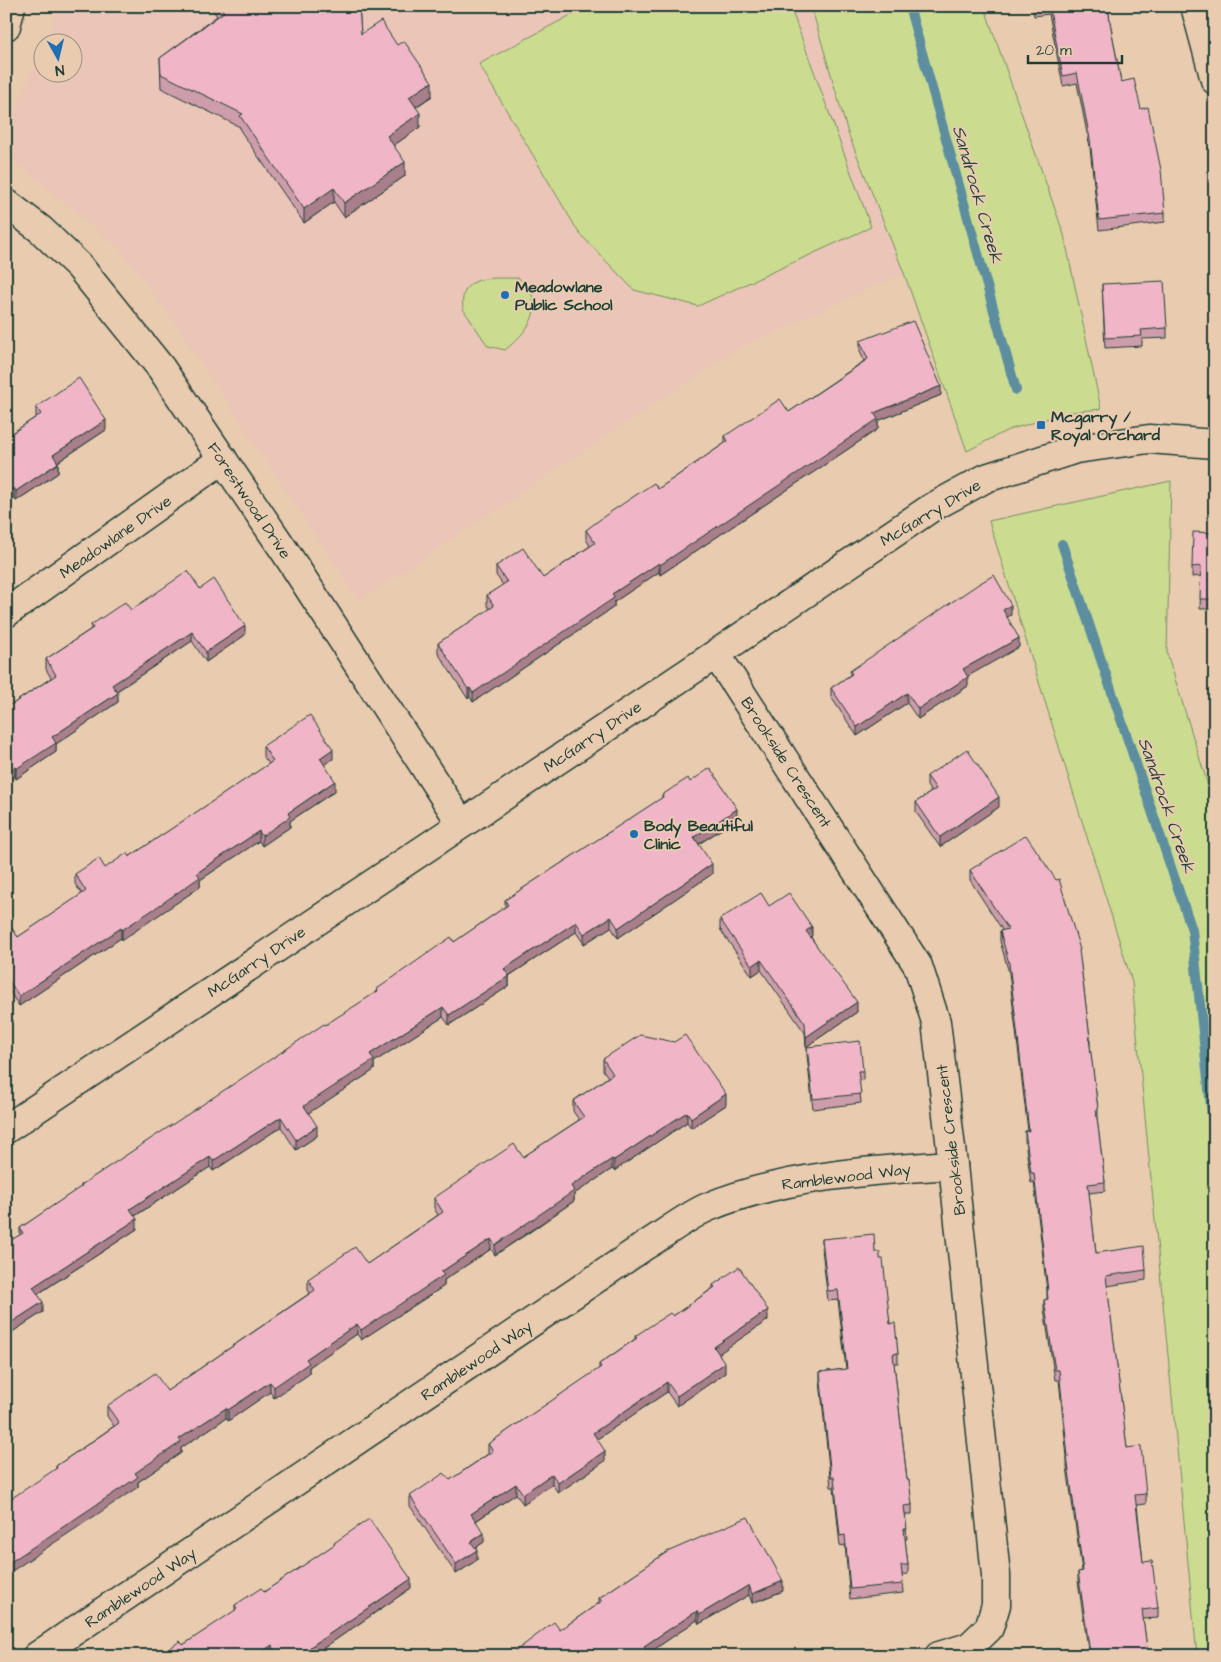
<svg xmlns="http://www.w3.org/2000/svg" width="1221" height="1662" font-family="'Architects Daughter',sans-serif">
  <rect width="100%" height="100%" fill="#e9cbb0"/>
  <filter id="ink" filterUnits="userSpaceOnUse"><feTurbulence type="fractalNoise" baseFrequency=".02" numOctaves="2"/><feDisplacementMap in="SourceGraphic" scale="10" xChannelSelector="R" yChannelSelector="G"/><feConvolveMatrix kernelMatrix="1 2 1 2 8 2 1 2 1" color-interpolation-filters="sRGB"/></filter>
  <g filter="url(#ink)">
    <path fill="#ebc5b7" d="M58,6h753l37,127 56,140 -165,75 -380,253 -188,-284 -53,-70 -112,-93v-27l36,-74v19h30v-30h-25z"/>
    <g fill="#cbdc90" stroke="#758c62">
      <path d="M588,6h202l81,221 -173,79 -64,-16 -55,-57 -100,-169z"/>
      <path d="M811,6h173l80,229 37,174 -31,3 -62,18 -41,21 -63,-178 -56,-140z"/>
      <path d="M519,278c4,6 12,13 14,20 6,21 -12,39 -28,52l-17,-4 -25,-37c-5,-37 32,-30 56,-31z"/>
      <path d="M1171,481l-4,172 48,155v848h-18l-65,-674 -143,-461z"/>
    </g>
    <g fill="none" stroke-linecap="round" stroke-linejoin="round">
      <g stroke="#5d8e9f" stroke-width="10">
        <path d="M909,6l107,384"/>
        <path d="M1062,544l130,386 23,214"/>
      </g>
      <g stroke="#1f3d34" stroke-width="31">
        <g id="minor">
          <path d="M1195,6l20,74"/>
          <path d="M6,26l5,-20"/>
          <path d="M6,203l34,26 39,37 82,102 125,185 175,270"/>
          <path d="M6,613l217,-154"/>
          <path d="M716,654l202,312 18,56 17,143 43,410v30l-7,23 -20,19 -30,9"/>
          <path d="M6,1129l710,-475 215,-146 55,-30 90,-29 73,-10 66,5"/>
          <path d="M37,1656l609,-411c18,-11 43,-30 62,-38 74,-31 165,-37 245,-42"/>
        </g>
      </g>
      <use href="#minor" stroke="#e9cbb0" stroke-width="28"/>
    </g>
    <g fill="#ce9dab" stroke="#1f3d34">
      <path d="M210,6h149l2,28 71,62 -16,11 4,20 -27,19 12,30 -61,41 -10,-15 -30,21 -64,-93v-3l-79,-39 -1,-30 57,-42z"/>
      <path d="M1033,6h75l2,16 11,60 20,27 24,104v9l-66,8 -9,-82 -13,-65 -14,3 -14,-72 -15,2z"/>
      <path d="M1102,284l65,44v10l-25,1v7l-37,2z"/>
      <path d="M860,341l81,54 -63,26v8l-218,146 -1,-3 -45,30v5l-141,95 -3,-5 -2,2 -30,-46v-10l52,-34 -3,-4v-10l16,-10 -7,-10v-9l47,12 47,-32 -4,-7v-9l72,-41 67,-46v-7l64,-24 75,-51 -4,-10z"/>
      <path d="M36,407l70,23 -48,32v11l-42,28 -2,-3 -8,5v-66l30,-20z"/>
      <path d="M1215,533v76h-15l1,-33 -9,1v-10z"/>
      <path d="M200,589l45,46 -39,27 -14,-21 -75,50 1,11 -62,42v8l-40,27 -1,-3 -4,-71 40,-27 -5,-9v-10l45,-30v-4l40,-15z"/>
      <path d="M1011,615l-4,2 12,30 -52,29 1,10 -50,33 -11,-16 -50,33 -26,-39v-9l19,-13v-4z"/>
      <path d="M263,746l70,13 -9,5 11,27 -45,30v6l-28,19 -3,-5 -59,39v7l-46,31 -32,22 -1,-2 -102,68 -10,-15 -3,2v-73l12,17 64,-43 -7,-10v-10l30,-6 24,-11 140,-93 -6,-8z"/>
      <path d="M927,776l72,31 -59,40 -24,-35v-10l15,-10 -4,-6z"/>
      <path d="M690,782l47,37 -38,25 13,30 -94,64 -7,-11 -27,17 -8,-12 -67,44v10l-60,39 -6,-8 -69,45v8l-66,43 9,23 -21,14 -15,-23 -68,44 -3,-4 -75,49 2,13 -99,65 5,18 -37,24v-93l14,-8v-7l61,-41v-2l296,-193v-3l77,-47 51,-35v-7l157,-102v-3z"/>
      <path d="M970,870l110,89 10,79v10l8,61v10h-1l8,63v9l-16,2 7,60 50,17v10l-39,6 20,162 19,46v10l-9,1 6,57 15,46v10l-15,1 5,37h-59l-11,-75v-9l4,-1 -15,-104v-10l-8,-77h-4l-11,-71v-9l3,-1v-8l-13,-109 -3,1 -6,-42v-10h3l-19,-158 -9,-32v-10h3l-33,-51z"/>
      <path d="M769,906l43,30 -1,1 46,75 -51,35 -1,-14 -44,-63 -9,6 -32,-47v-10z"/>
      <path d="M807,1047l56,24v9l-4,1 2,22 -48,6 -6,-53z"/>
      <path d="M603,1059l123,46 -35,23 -4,-6 -73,49 -2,-2 -38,25v7l-44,31 -35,23 -4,-6 -47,31v6l-83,54 -4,-6 -48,33v7l-35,24 -4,-6 -42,29 -2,-3 -45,30v5l-43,29v5l-82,-18v-3l58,-40 -7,-10v-10l60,-15 143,-98 -2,-3v-11l59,-15 71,-49 -4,-7v-10l89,-41 56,-37 -6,-9v-10l35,-24 -5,-7z"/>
      <path d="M822,1239l53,13 5,7 10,65 8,29v10h-4l13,117 5,25v10h-7l2,24h-2l3,26v9l-6,1 1,18 -53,6 -5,-54 -5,1 -6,-59h-3l-11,-106v-9l26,-3 -8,-69 -10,1 -6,-52z"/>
      <path d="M713,1285l55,35 -49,33 6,20 -48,33 -10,-14 -70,47 8,22 -47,32 -6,-9 -29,20 -7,-10 -40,27 8,21 -9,6 2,12 -21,14 -46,-68v-10l40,-16 38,-26v-10l111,-75v-5l36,-25v-3l38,-20 40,-28z"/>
      <path d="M334,1543l77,45 -99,68h-39l-1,-2 -2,2h-111l24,-11 52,-34v-6l29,-13 70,-47z"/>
      <path d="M667,1552l116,39 -31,12 -3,-8 -50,29 -2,-4 -51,35v1h-133v-3l47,-23 39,-27v-5z"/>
    </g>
    <g fill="#a87f8b" stroke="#1f3d34">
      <path d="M432,82v14l-23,15v-14z"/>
      <path d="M420,113v14l-33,23v-14z"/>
      <path d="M405,162v14l-61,41v-14z"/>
      <path d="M334,188v14l-30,21v-14z"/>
      <path d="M941,386v9l-63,26v8l-218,146v-10l214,-152z"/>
      <path d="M106,420v10l-53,35v-10z"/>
      <path d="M58,463v10l-42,28v-10z"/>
      <path d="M14,488v10l-8,5v-9z"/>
      <path d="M659,563v9l-45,30v5l-141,95v-9l139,-99z"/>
      <path d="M1011,605v10l-8,4v-9z"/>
      <path d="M245,626v9l-39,27v-10z"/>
      <path d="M192,632v9l-80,53v-9z"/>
      <path d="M1019,638v9l-56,32v-10z"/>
      <path d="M968,677v9l-50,33v-10z"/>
      <path d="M470,688v9l-2,2v-10z"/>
      <path d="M118,693v9l-62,42v8l-40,27v-10l36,-32z"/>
      <path d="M907,693v10l-50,33v-9z"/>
      <path d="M333,749v10l-13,8v-9z"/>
      <path d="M15,767v9l-9,6v-10z"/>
      <path d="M335,781v10l-45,30v6l-28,19v-10l26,-23z"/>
      <path d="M999,797v10l-59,40v-10z"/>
      <path d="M737,809v10l-43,28v-10z"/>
      <path d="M259,831v10l-59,39v7l-78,53v-10l75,-57z"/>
      <path d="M712,864v10l-94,64v-10z"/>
      <path d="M611,917v10l-27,17v-10z"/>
      <path d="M576,922v10l-72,47v-10z"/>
      <path d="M812,927v9l-6,4v-9z"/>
      <path d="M121,928v10l-102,68v-10z"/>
      <path d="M761,960v10l-9,6v-10z"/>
      <path d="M509,976v10l-60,39v-10z"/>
      <path d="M9,981v10l-3,2v-10z"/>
      <path d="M857,1002v10l-51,35v-10z"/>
      <path d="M443,1007v10l-69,45v8l-70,46v-10l66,-52z"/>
      <path d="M726,1094v11l-35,23v-10z"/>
      <path d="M687,1112v10l-73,49v-11z"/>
      <path d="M281,1117v10l-68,44v-10z"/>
      <path d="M317,1126v10l-21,14v-10z"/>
      <path d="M210,1157v10l-80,52v-10z"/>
      <path d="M612,1159v10l-38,25v7l-79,54v-10l76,-59z"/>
      <path d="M137,1219v10l-104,68v-10z"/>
      <path d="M491,1239v10l-47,31v6l-83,54v-10l80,-58z"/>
      <path d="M43,1302v10l-37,24v-10z"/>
      <path d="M768,1310v10l-54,37v-10z"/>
      <path d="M357,1324v10l-48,33v7l-35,24v-11l32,-28z"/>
      <path d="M725,1363v10l-48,33v-10z"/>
      <path d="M270,1382v10l-42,29v-11z"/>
      <path d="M667,1382v10l-74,50v-9z"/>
      <path d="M226,1408v10l-45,30v5l-43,29v5l-132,88v-10l129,-92 44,-34z"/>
      <path d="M605,1451v10l-47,32v-10z"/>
      <path d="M552,1474v10l-29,20v-10z"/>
      <path d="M516,1484v10l-45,30v-10z"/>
      <path d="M484,1533v9l-13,9v-9z"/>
      <path d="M477,1550v10l-21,14v-10z"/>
      <path d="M411,1579v9l-99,68h-10l8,-9z"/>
      <path d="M783,1581v10l-31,12v-9z"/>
      <path d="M749,1585v10l-50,29v-9z"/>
      <path d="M697,1611v9l-51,35v1h-9l7,-10z"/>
      <path d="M272,1645v9l-2,2h-14z"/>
    </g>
    <g fill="#f0b6c7" stroke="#1f3d34">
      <path d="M220,6h139l2,28 20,-13 16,24 7,-4 28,41 -23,15 11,16 -33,23 18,26 -61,41 -10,-15 -30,21 -64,-93 3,-2 -82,-40 -1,-16 64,-46z"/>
      <path d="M1049,6h59l2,16 11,60 13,-3 7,30 7,-2 13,63 4,43 -66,7 -9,-81 -13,-66 -14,3z"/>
      <path d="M1164,281l3,47 -26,2 1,6 -37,2 -3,-54z"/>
      <path d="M913,321l28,65 -67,27 4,6 -218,146 -1,-2 -47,31 2,4 -141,95 -3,-5 -2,1 -30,-46 56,-37 -7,-11 20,-13 -11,-16 27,-18 20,30 52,-35 -9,-13 20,-15 48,-32 4,6 70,-48 -3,-5 55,-37 9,13 79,-53 -8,-18z"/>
      <path d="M79,378l27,42 -53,35 5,8 -42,28 -2,-3 -8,6v-57l35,-23 -5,-7z"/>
      <path d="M1193,532l22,1v66h-15l1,-33 -9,1z"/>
      <path d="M188,571l12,18 14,-10 31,47 -39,26 -14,-20 -80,53 6,8 -66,44 4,6 -40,26 -1,-2 -9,5v-74l5,7 45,-30 -10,-16 47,-31 -2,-3 34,-23 6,8z"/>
      <path d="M994,575l17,30 -8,5 16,28 -56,31 5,8 -50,32 -11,-16 -50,34 -26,-39 21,-14 -2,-3 127,-86z"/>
      <path d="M310,715l23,34 -13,9 15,23 -47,32 2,4 -28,19 -3,-5 -62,42 3,4 -46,32 -32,21 -1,-2 -102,68 -10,-15 -3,2v-63l12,17 68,-46 -11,-17 24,-16 6,10 22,-15 2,4 144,-96 -10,-15z"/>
      <path d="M967,749l32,48 -59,40 -24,-35 20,-13 -9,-13z"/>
      <path d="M710,768l27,41 -43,28 18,27 -94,64 -7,-11 -27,17 -8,-12 -72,47 5,7 -60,39 -6,-8 -73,47 4,6 -70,46 13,20 -21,14 -15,-23 -68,44 -3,-4 -80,52 7,10 -104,68 10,15 -37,24v-83l17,-10 -3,-5 62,-42 -1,-1 243,-161 1,1 53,-34 -1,-2 74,-52 3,5 54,-37 -3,-5 158,-103 -1,-2 26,-17 2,4z"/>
      <path d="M1026,835l30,45 3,-1 21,71h-1l11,88h-1l9,71 -2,1 9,72 -17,2 8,69 48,-7 2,24 -40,6 21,172 14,-2 5,48 -11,1 8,67 9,-1 6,47 -16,2 6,46h-52l-1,-3h-5l-12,-81 5,-1 -16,-114h1l-9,-87h-4l-11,-70 4,-1 -1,-8h1l-14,-118h-3l-6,-42h4l-20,-168 -9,-32 8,-2 -38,-59z"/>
      <path d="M761,893l8,13 20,-13 23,34 -6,4 51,71 -51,35 -1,-14 -44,-63 -9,6 -32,-47z"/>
      <path d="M640,1035l34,7 11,-7 41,59 -35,24 -4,-6 -73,48 -2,-1 -41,27 3,5 -44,30 -35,24 -4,-6 -50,33 3,3 -83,55 -4,-6 -51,35 3,4 -35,24 -4,-5 -42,28 -2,-2 -47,31 2,3 -46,31 3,4 -132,88v-63l51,-34 -1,-2 63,-43 -12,-17 48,-33 12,18 148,-101 -7,-11 47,-32 12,17 76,-52 -9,-14 80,-54 9,13 61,-40 -11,-16 40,-27 -10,-15z"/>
      <path d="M860,1041l3,30h-5l3,23 -48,5 -6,-52z"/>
      <path d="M874,1234l1,18h5v7h3l7,65 5,-1 3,30 -5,1 14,126h2l3,25 -8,1 3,23h-3l4,36h-7l2,19 -53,5 -5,-54 -5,1 -6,-59h-3l-11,-105 27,-3 -9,-79 -10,1 -6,-52z"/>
      <path d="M739,1267l29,43 -54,37 11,16 -48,33 -10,-14 -74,51 12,18 -47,32 -6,-9 -29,20 -7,-10 -45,30 13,19 -13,9 6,8 -21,14 -46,-68 34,-23 6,7 43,-29 -5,-7 113,-77 -2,-3 38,-26 -2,-2 35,-23 3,3 42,-29 -2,-2z"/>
      <path d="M748,1517l35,64 -31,13 -3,-9 -50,30 -2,-4 -53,35 2,4 -9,6h-122l-2,-3 41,-31 6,8 42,-29 -3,-3 68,-46z"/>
      <path d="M369,1519l42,60 -101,68 1,3 -9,6h-23l-7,-11 -16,11h-97l21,-15 3,4 54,-36 -2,-4 26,-17 3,4 71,-48 -1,-1z"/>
    </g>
  </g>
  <g fill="#1f6fb2" stroke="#e9cbb0" stroke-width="2">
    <circle cx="505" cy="295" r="5"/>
    <rect x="1036" y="420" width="10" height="10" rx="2.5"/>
    <circle cx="634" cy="834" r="5"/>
  </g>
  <g text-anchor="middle" stroke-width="4" stroke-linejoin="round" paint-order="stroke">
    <g font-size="16" font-weight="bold" fill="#1f3d34" stroke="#e9cbb0" text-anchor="start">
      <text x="515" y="292">Meadowlane<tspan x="515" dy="18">Public School</tspan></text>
      <text x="1051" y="422">Mcgarry /<tspan x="1051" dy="18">Royal Orchard</tspan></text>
      <text x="644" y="831">Body Beautiful<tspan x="644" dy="18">Clinic</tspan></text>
    </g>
    <g font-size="16" fill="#1f3d34" stroke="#e9cbb0">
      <text transform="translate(250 500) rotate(56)" y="6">Forestwood Drive</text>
      <text transform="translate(930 512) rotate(-31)" y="6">McGarry Drive</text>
      <text transform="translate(115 536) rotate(-35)" y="6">Meadowlane Drive</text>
      <text transform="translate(592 736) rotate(-34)" y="6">McGarry Drive</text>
      <text transform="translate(787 762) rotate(57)" y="6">Brookside Crescent</text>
      <text transform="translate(256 961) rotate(-34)" y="6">McGarry Drive</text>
      <text transform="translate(950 1140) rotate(-97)" y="6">Brookside Crescent</text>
      <text transform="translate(846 1176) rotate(-7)" y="6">Ramblewood Way</text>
      <text transform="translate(476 1360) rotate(-34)" y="6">Ramblewood Way</text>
      <text transform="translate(140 1587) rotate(-34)" y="6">Ramblewood Way</text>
    </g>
    <g font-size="18" font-style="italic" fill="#24443d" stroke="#e9cbb0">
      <text transform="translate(978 194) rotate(74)" y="6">Sandrock Creek</text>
      <text transform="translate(1167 805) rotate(71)" y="6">Sandrock Creek</text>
    </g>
  </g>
  <rect width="1221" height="1662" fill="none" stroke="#e9cbb0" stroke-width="25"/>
  <rect x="12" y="12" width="1196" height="1637" fill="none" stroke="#1f3d34" stroke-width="2" filter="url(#ink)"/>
  <g transform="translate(58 58) rotate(172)"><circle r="24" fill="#e9cbb0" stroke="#98927e"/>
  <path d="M0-4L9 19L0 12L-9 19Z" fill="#1f6fb2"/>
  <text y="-8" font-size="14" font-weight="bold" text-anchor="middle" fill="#1f3d34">N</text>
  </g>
  <path d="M1028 55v8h94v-8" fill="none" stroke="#1f3d34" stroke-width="2.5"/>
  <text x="1036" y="55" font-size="15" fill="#1f3d34" stroke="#e9cbb0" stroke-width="4" paint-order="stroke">20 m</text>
</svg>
